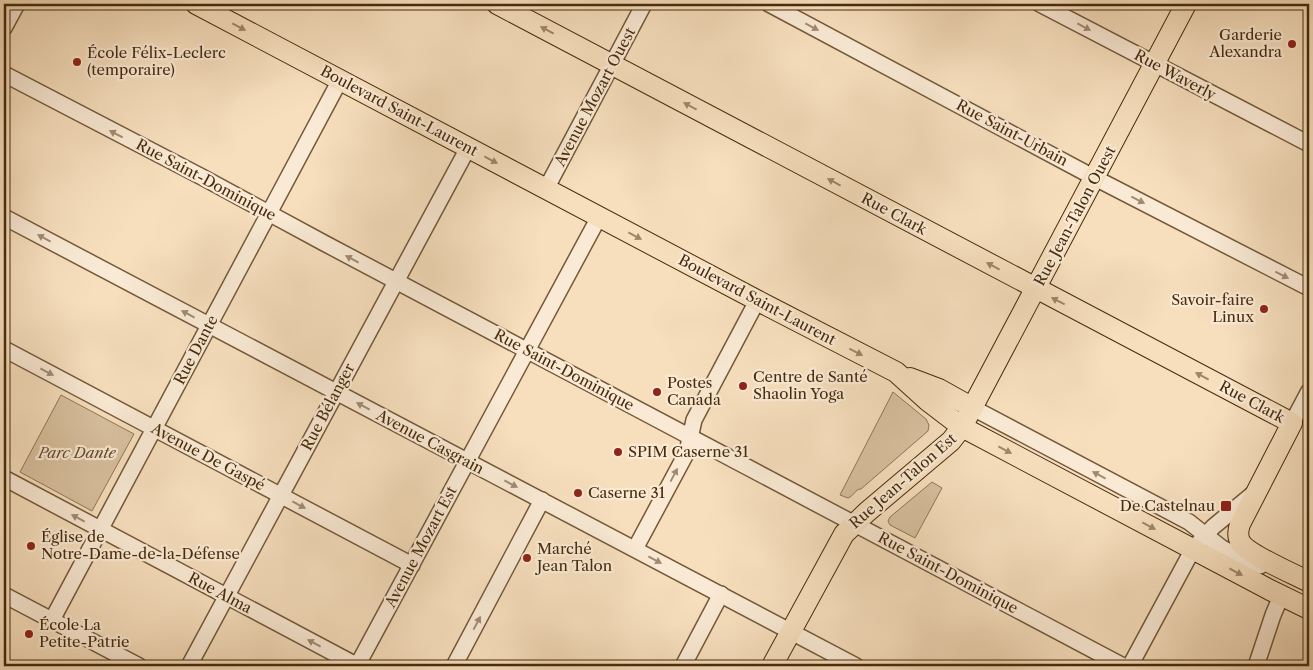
<svg xmlns="http://www.w3.org/2000/svg" width="1313" height="670" font-family="'Libre Caslon Text',serif">
  <rect width="100%" height="100%" fill="#f7dfbe"/>
  <filter id="stains"><feTurbulence type="fractalNoise" baseFrequency=".004" numOctaves="4"/><feColorMatrix values="0 0 0 0 .2 0 0 0 0 .09 0 0 0 0 .02 0 0 0 .5 -.17"/></filter>
  <radialGradient id="worn" r=".72"><stop offset=".6" stop-color="#630" stop-opacity="0"/><stop offset="1" stop-color="#630" stop-opacity=".3"/></radialGradient>
  <g fill="#d9c1a0" stroke="#907656">
    <path d="M893,392l33,27 3,6 -1,6 -67,58c-6,0 -7,7 -13,9l-8,-3z"/>
    <path d="M61,395l73,39 -42,77 -72,-39z"/>
    <path d="M932,482l10,6 -27,50 -25,-13 -2,-4 2,-4z"/>
  </g>
  <g fill="none" stroke-linecap="round" stroke-linejoin="round">
    <g stroke="#735939" stroke-width="18">
      <g id="minor">
        <path d="M769,4l326,174 214,110"/>
        <path d="M1040,4l269,140"/>
        <path d="M4,28l13,-24"/>
        <path d="M4,74l198,103 122,66 799,423"/>
        <path d="M546,189l98,-185"/>
        <path d="M4,217l852,449"/>
        <path d="M4,349l408,216"/>
        <path d="M973,408l216,114 33,26 38,18"/>
        <path d="M1292,423l17,-32"/>
        <path d="M4,478l354,188"/>
        <path d="M635,549l52,-97 7,-32 63,-119"/>
        <path d="M4,595l135,71"/>
        <path d="M52,620l288,-540"/>
        <path d="M189,666l279,-518"/>
        <path d="M357,666l242,-449"/>
        <path d="M454,666l88,-166"/>
        <path d="M683,666l38,-72"/>
        <path d="M1130,666l63,-117 20,-22 41,-34"/>
        <path d="M1256,666l17,-51 8,-19"/>
      </g>
    </g>
    <g stroke="#472c0d" stroke-width="22">
      <g id="major">
        <path d="M196,4l570,301 130,67 32,29 34,26 308,163 39,19"/>
        <path d="M497,4l795,419 -52,101c-2,6 -3,13 1,19 8,12 53,31 68,39"/>
        <path d="M910,378l29,11 34,19"/>
        <path d="M772,666l72,-132 23,-22 84,-71 11,-14 224,-423"/>
      </g>
    </g>
    <use href="#minor" stroke="#faead5" stroke-width="15"/>
    <use href="#major" stroke="#f7dfbe" stroke-width="20"/>
  </g>
  <defs><path id="oneway-solid" d="M-6-.8H1V-3.2L6.5 0L1 3.2V.8H-6Z" transform="scale(1.25)"/></defs>
  <g fill="#9f8666">
    <use href="#oneway-solid" transform="translate(239 27) rotate(28)"/>
    <use href="#oneway-solid" transform="translate(547 30) rotate(-152)"/>
    <use href="#oneway-solid" transform="translate(690 106) rotate(-152)"/>
    <use href="#oneway-solid" transform="translate(491 160) rotate(28)"/>
    <use href="#oneway-solid" transform="translate(834 182) rotate(-152)"/>
    <use href="#oneway-solid" transform="translate(635 236) rotate(28)"/>
    <use href="#oneway-solid" transform="translate(993 266) rotate(-152)"/>
    <use href="#oneway-solid" transform="translate(1058 301) rotate(-153)"/>
    <use href="#oneway-solid" transform="translate(856 352) rotate(27)"/>
    <use href="#oneway-solid" transform="translate(1202 376) rotate(-152)"/>
    <use href="#oneway-solid" transform="translate(1005 450) rotate(28)"/>
    <use href="#oneway-solid" transform="translate(1149 526) rotate(28)"/>
    <use href="#oneway-solid" transform="translate(1236 572) rotate(28)"/>
  </g>
  <g fill="#a08b71">
    <use href="#oneway-solid" transform="translate(812 27) rotate(28)"/>
    <use href="#oneway-solid" transform="translate(1084 27) rotate(28)"/>
    <use href="#oneway-solid" transform="translate(116 134) rotate(-153)"/>
    <use href="#oneway-solid" transform="translate(1138 200) rotate(27)"/>
    <use href="#oneway-solid" transform="translate(44 238) rotate(-152)"/>
    <use href="#oneway-solid" transform="translate(352 259) rotate(-152)"/>
    <use href="#oneway-solid" transform="translate(1282 275) rotate(27)"/>
    <use href="#oneway-solid" transform="translate(188 314) rotate(-152)"/>
    <use href="#oneway-solid" transform="translate(47 372) rotate(28)"/>
    <use href="#oneway-solid" transform="translate(363 406) rotate(-152)"/>
    <use href="#oneway-solid" transform="translate(674 475) rotate(-62)"/>
    <use href="#oneway-solid" transform="translate(1099 475) rotate(-152)"/>
    <use href="#oneway-solid" transform="translate(511 484) rotate(28)"/>
    <use href="#oneway-solid" transform="translate(299 505) rotate(28)"/>
    <use href="#oneway-solid" transform="translate(78 518) rotate(-152)"/>
    <use href="#oneway-solid" transform="translate(655 560) rotate(28)"/>
    <use href="#oneway-solid" transform="translate(477 623) rotate(-62)"/>
    <use href="#oneway-solid" transform="translate(314 643) rotate(-152)"/>
  </g>
  <g fill="#8f2418" stroke="#faead5" stroke-width="2">
    <circle cx="1292" cy="44" r="5"/>
    <circle cx="77" cy="62" r="5"/>
    <circle cx="1264" cy="309" r="5"/>
    <circle cx="743" cy="386" r="5"/>
    <circle cx="657" cy="392" r="5"/>
    <circle cx="618" cy="452" r="5"/>
    <circle cx="578" cy="493" r="5"/>
    <rect x="1220" y="500" width="12" height="12" rx="2.5"/>
    <circle cx="31" cy="546" r="5"/>
    <circle cx="527" cy="558" r="5"/>
    <circle cx="29" cy="634" r="5"/>
  </g>
  <g text-anchor="middle" stroke-width="4.5" stroke-linejoin="round" paint-order="stroke">
    <g font-size="15" fill="#472c0d" stroke="#faead5" text-anchor="start">
      <text x="1282" y="40" text-anchor="end">Garderie<tspan x="1282" dy="17">Alexandra</tspan></text>
      <text x="87" y="58">École Félix-Leclerc<tspan x="87" dy="17">(temporaire)</tspan></text>
      <text x="1254" y="305" text-anchor="end">Savoir-faire<tspan x="1254" dy="17">Linux</tspan></text>
      <text x="753" y="382">Centre de Santé<tspan x="753" dy="17">Shaolin Yoga</tspan></text>
      <text x="667" y="388">Postes<tspan x="667" dy="17">Canada</tspan></text>
      <text x="628" y="457">SPIM Caserne 31</text>
      <text x="588" y="498">Caserne 31</text>
      <text x="1215" y="511" text-anchor="end">De Castelnau</text>
      <text x="41" y="542">Église de<tspan x="41" dy="17">Notre-Dame-de-la-Défense</tspan></text>
      <text x="537" y="554">Marché<tspan x="537" dy="17">Jean Talon</tspan></text>
      <text x="39" y="630">École La<tspan x="39" dy="17">Petite-Patrie</tspan></text>
    </g>
    <g font-size="15" fill="#472c0d" stroke="#faead5">
      <text transform="translate(1175 75) rotate(28)" y="5">Rue Waverly</text>
      <text transform="translate(595 97) rotate(-62)" y="5">Avenue Mozart Ouest</text>
      <text transform="translate(399 111) rotate(28)" y="5">Boulevard Saint-Laurent</text>
      <text transform="translate(1012 133) rotate(28)" y="5">Rue Saint-Urbain</text>
      <text transform="translate(206 180) rotate(28)" y="5">Rue Saint-Dominique</text>
      <text transform="translate(894 214) rotate(28)" y="5">Rue Clark</text>
      <text transform="translate(1075 216) rotate(-62)" y="5">Rue Jean-Talon Ouest</text>
      <text transform="translate(757 300) rotate(28)" y="5">Boulevard Saint-Laurent</text>
      <text transform="translate(196 350) rotate(-62)" y="5">Rue Dante</text>
      <text transform="translate(564 370) rotate(28)" y="5">Rue Saint-Dominique</text>
      <text transform="translate(1252 402) rotate(28)" y="5">Rue Clark</text>
      <text transform="translate(328 407) rotate(-62)" y="5">Rue Bélanger</text>
      <text transform="translate(430 442) rotate(28)" y="5">Avenue Casgrain</text>
      <text transform="translate(208 457) rotate(28)" y="5">Avenue De Gaspé</text>
      <text transform="translate(903 481) rotate(-41)" y="5">Rue Jean-Talon Est</text>
      <text transform="translate(421 547) rotate(-62)" y="5">Avenue Mozart Est</text>
      <text transform="translate(948 573) rotate(28)" y="5">Rue Saint-Dominique</text>
      <text transform="translate(220 593) rotate(28)" y="5">Rue Alma</text>
    </g>
    <g font-size="15" font-style="italic" fill="#644a2a" stroke="#faead5">
      <text x="77" y="458">Parc Dante</text>
    </g>
  </g>
  <rect width="1313" height="670" fill="none" stroke="#f7dfbe" stroke-width="20"/>
  <rect x="5" y="5" width="1303" height="660" fill="none" stroke="#472c0d" stroke-width="2.5"/>
  <rect x="10" y="10" width="1293" height="650" fill="none" stroke="#472c0d"/>
  <rect width="100%" height="100%" filter="url(#stains)"/>
  <rect width="100%" height="100%" fill="url(#worn)"/>
</svg>
